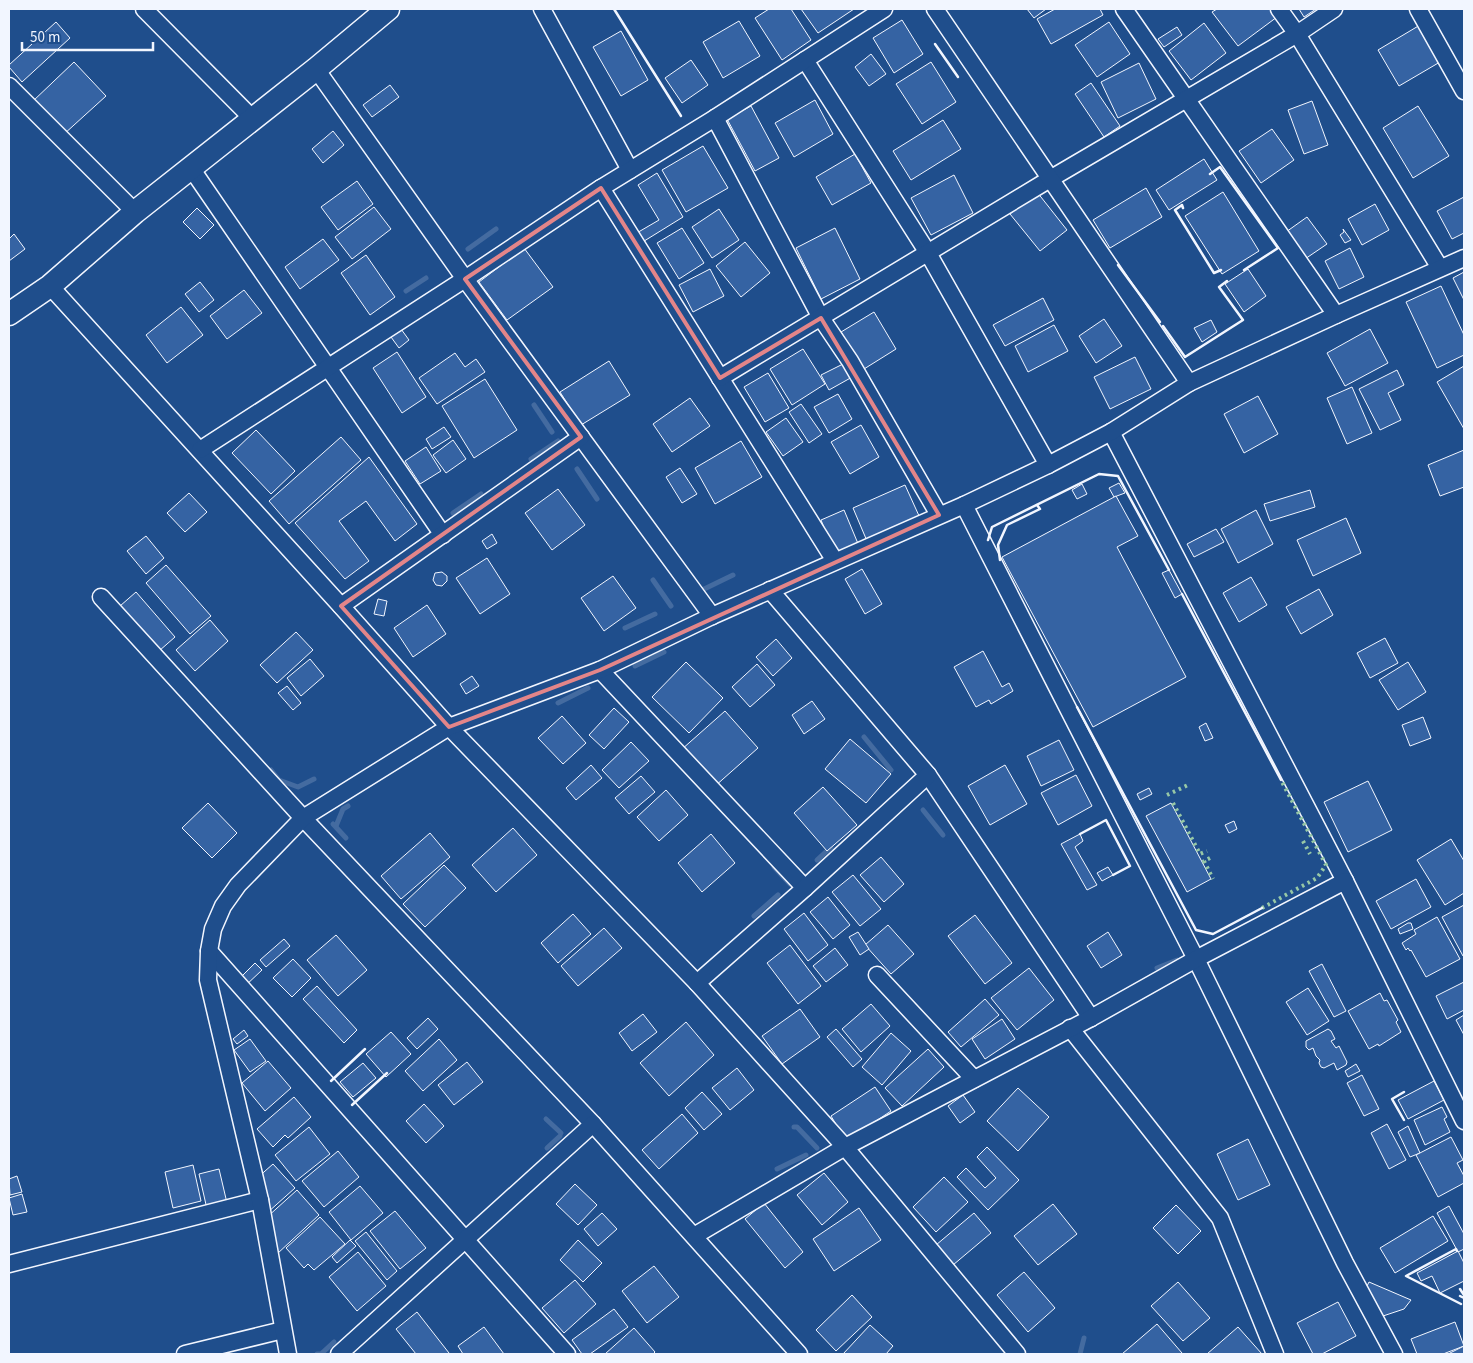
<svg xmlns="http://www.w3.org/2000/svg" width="1473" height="1363" font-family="'Source Sans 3',sans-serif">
  <rect width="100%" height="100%" fill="#1f4e8c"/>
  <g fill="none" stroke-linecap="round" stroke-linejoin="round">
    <g stroke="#446ba0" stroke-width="5">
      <path d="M468,249l28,-20"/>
      <path d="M406,291l20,-13"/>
      <path d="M534,405l18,27"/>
      <path d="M531,459l27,-18"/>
      <path d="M577,469l20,30"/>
      <path d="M453,513l28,-19"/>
      <path d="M653,580l18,26"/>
      <path d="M698,592l35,-17"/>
      <path d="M625,628l30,-14"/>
      <path d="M635,666l29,-14"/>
      <path d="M558,703l30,-15"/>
      <path d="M864,737l27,33"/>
      <path d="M271,770l8,10 19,7 16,-8"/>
      <path d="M923,810l20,25"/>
      <path d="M333,824l13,14"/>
      <path d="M336,826l7,-17 5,-3"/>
      <path d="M817,860l14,-13"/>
      <path d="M774,867l16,17"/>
      <path d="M754,916l24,-21"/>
      <path d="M1157,968l20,-8"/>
      <path d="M546,1119l15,14"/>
      <path d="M794,1127h3l20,21"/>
      <path d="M547,1148l13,-12"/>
      <path d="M777,1169l29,-14"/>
      <path d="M317,1354h4l13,-12"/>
      <path d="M1080,1354l4,-16"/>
    </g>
  </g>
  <g fill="#3563a3" stroke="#f2f6ff">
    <path d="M769,9h22l20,31 -29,20 -27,-42z"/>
    <path d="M801,9h53l-36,24z"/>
    <path d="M1027,9h19l-12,9z"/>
    <path d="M1055,9h45l3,6 -52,29 -14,-25z"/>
    <path d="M1217,9h54l6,8 -39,29 -26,-34z"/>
    <path d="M1299,9h17l-12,8z"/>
    <path d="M902,20l21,34 -29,19 -21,-35z"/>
    <path d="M739,21l21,35 -37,22 -20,-36z"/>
    <path d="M56,22l14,16 -48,44 -13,-15v-2z"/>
    <path d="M1109,22l21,32 -33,23 -22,-32z"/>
    <path d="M1204,23l22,30 -35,27 -22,-29z"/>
    <path d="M1420,25l20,37 -41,24 -21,-36z"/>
    <path d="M1177,27l5,8 -18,12 -6,-8z"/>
    <path d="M621,31l27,49 -27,16 -28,-49z"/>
    <path d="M871,54l15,20 -17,12 -14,-19z"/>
    <path d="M691,60l17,25 -26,18 -17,-25z"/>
    <path d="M74,62l32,34 -43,39 -31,-33z"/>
    <path d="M931,62l25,40 -34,22 -26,-40z"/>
    <path d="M1139,63l17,36 -38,19 -17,-36z"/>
    <path d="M1091,83l29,43 -16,11 -29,-43z"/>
    <path d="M390,85l9,12 -27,20 -9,-12z"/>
    <path d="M815,100l18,34 -39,23 -19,-34z"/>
    <path d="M1312,101l16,44 -24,9 -16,-44z"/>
    <path d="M751,106l28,52 -24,13 -28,-52z"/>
    <path d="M1418,106l31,50 -36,22 -30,-50z"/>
    <path d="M943,120l18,29 -50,31 -18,-29z"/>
    <path d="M1272,129l22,31 -33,23 -22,-32z"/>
    <path d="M333,131l11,14 -21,18 -11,-14z"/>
    <path d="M703,146l25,42 -42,24 -24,-42z"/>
    <path d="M855,154l16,29 -39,22 -16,-28z"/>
    <path d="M1204,159l13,21 -48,30 -13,-20z"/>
    <path d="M657,173l26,44 -42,26 -6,-9 24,-14 -21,-35z"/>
    <path d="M954,175l19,38 -42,22 -20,-37z"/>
    <path d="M357,181l16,23 -35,26 -17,-23z"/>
    <path d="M1146,188l16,29 -52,31 -17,-28z"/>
    <path d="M1037,192l30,38 -27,21 -30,-37z"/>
    <path d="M1223,192l36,59 -37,23 -37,-58z"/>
    <path d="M1464,197v36l-12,6 -15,-28z"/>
    <path d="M1375,204l14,26 -27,15 -14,-26z"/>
    <path d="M374,207l17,22 -39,30 -17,-22z"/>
    <path d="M197,208l17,17 -14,14 -17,-17z"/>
    <path d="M719,209l20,31 -27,18 -20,-31z"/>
    <path d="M1307,217l20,27 -22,15 -19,-27z"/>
    <path d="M682,228l22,35 -25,16 -22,-36z"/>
    <path d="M835,228l25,51 -39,20 -25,-51z"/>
    <path d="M1343,229l8,11 -6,3 -5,-8 4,-3z"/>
    <path d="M14,234l11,15 -16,12v-22z"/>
    <path d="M323,239l16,21 -39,29 -15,-22z"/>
    <path d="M745,242l25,31 -29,24 -25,-31z"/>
    <path d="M524,248l29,39 -46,33 -28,-38z"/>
    <path d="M1350,248l14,29 -25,12 -14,-28z"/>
    <path d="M366,255l29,42 -25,18 -29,-42z"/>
    <path d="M710,269l14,27 -31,16 -14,-27z"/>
    <path d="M1248,269l18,27 -22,16 -19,-28z"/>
    <path d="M1464,272v28l-11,-22z"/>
    <path d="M200,282l14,18 -15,12 -14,-18z"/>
    <path d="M1441,286l23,49v20l-27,13 -31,-66z"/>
    <path d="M244,290l18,23 -35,26 -17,-23z"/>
    <path d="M1043,298l11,22 -49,26 -12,-21z"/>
    <path d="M181,307l22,28 -36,28 -21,-28z"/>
    <path d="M874,312l22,37 -32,20 -23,-37z"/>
    <path d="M1104,319l18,27 -26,17 -17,-27z"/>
    <path d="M1211,320l6,12 -15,10 -8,-14z"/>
    <path d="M1054,325l14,26 -40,21 -13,-26z"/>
    <path d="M401,329l8,11 -10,8 -8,-11z"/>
    <path d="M1370,329l18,34 -43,23 -18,-33z"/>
    <path d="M803,349l22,35 -33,21 -22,-36z"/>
    <path d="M397,352l29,45 -24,16 -29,-45z"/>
    <path d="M455,353l10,14 11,-8 9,13 -48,32 -18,-26z"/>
    <path d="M1135,357l16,32 -41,20 -16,-32z"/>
    <path d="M609,361l21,34 -49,30 -21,-33z"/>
    <path d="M847,362l7,14 -25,14 -8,-15z"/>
    <path d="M1464,366v63l-27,-47z"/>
    <path d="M1397,370l7,15 -16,8 13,27 -21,10 -21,-41z"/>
    <path d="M768,373l21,35 -24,14 -21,-35z"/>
    <path d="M485,379l32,51 -43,28 -32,-52z"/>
    <path d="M1352,387l20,46 -25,11 -20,-46z"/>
    <path d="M838,394l14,25 -23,14 -15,-26z"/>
    <path d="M1258,396l20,38 -34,19 -20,-39z"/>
    <path d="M690,398l20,28 -38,26 -19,-28z"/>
    <path d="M801,404l21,30 -13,9 -20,-31z"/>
    <path d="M786,418l17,24 -20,14 -17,-24z"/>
    <path d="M861,425l18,32 -29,17 -19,-32z"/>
    <path d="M444,427l7,10 -19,12 -6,-10z"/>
    <path d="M256,430l39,41 -24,23 -39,-41z"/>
    <path d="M341,437l20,23 -72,64 -20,-23z"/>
    <path d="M453,440l13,19 -20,14 -13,-18z"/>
    <path d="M741,441l21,36 -47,27 -20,-36z"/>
    <path d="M426,447l15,24 -21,13 -15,-23z"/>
    <path d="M1464,450v37l-24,9 -12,-31z"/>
    <path d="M369,457l48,67 -22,17 -29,-40 -27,20 30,40 -24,18 -50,-56z"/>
    <path d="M680,468l17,26 -15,9 -16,-26z"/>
    <path d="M1119,483l6,10 -11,4 -5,-9z"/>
    <path d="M1082,484l5,10 -10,5 -5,-9z"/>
    <path d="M905,485l15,33 -53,23 -14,-33z"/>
    <path d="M558,489l27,36 -33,25 -27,-37z"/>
    <path d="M1310,490l5,17 -45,14 -6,-17z"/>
    <path d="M189,493l18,19 -22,20 -18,-19z"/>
    <path d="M1116,496l22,40 -21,11 69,130 -93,50 -91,-170z"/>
    <path d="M844,510l15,36 -24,9 -14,-35z"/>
    <path d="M1256,510l17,34 -35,19 -17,-34z"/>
    <path d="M1346,518l15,35 -48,23 -16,-36z"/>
    <path d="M1216,529l8,13 -30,15 -7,-13z"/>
    <path d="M492,534l5,9 -10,6 -5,-8z"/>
    <path d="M146,536l18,22 -18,16 -19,-23z"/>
    <path d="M487,558l23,36 -30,20 -24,-36z"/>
    <path d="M166,565l45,51 -21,18 -44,-51z"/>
    <path d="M862,569l20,35 -17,10 -20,-35z"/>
    <path d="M1169,570l13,24 -7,4 -13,-25z"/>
    <path d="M442,572l5,4v5l-5,5 -6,-1 -3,-5 2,-7z"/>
    <path d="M613,576l23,32 -32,23 -23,-33z"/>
    <path d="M1251,577l16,28 -28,17 -16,-29z"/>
    <path d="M1319,589l14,26 -32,19 -15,-27z"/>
    <path d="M136,592l39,45 -16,14 -39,-45z"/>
    <path d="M378,599l9,2 -3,15 -10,-2z"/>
    <path d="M427,605l19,29 -33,23 -19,-29z"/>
    <path d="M210,620l18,21 -33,30 -19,-21z"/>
    <path d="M296,632l17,18 -36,33 -17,-18z"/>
    <path d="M1385,638l13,25 -28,15 -13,-25z"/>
    <path d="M776,639l16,19 -19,18 -17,-19z"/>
    <path d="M983,651l19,36 7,-4 4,8 -22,13 -2,-4 -13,7 -22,-40z"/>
    <path d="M310,659l14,17 -23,20 -14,-18z"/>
    <path d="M686,662l37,36 -34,35 -37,-36z"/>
    <path d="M1408,662l18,30 -28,18 -19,-30z"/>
    <path d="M757,664l18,21 -25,22 -18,-20z"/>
    <path d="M472,676l7,10 -13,8 -6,-10z"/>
    <path d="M287,686l14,17 -8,7 -15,-17z"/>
    <path d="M812,701l13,18 -21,15 -12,-19z"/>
    <path d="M614,708l15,14 -25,27 -15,-14z"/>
    <path d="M725,711l33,37 -44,39 -33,-37z"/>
    <path d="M562,716l24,27 -23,21 -25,-26z"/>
    <path d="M1423,717l8,21 -21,8 -8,-21z"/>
    <path d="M1206,723l7,15 -8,3 -6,-14z"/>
    <path d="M850,739l41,35 -25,29 -41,-34z"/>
    <path d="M1059,740l15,30 -33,16 -14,-30z"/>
    <path d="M631,742l18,19 -30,27 -17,-18z"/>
    <path d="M591,765l11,13 -26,22 -10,-12z"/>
    <path d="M1005,765l22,39 -37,21 -22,-39z"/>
    <path d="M1076,775l16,31 -34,19 -17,-32z"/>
    <path d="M641,776l14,16 -26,22 -14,-16z"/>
    <path d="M1368,781l24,49 -44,22 -24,-50z"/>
    <path d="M823,787l34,38 -30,26 -33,-38z"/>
    <path d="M1149,788l3,6 -12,6 -3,-6z"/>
    <path d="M666,790l22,25 -29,26 -22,-24z"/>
    <path d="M208,803l29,30 -25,25 -30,-30z"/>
    <path d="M1171,803l40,76 -24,13 -41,-76z"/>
    <path d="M1234,821l3,8 -8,4 -4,-8z"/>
    <path d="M513,828l24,27 -41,37 -24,-27z"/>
    <path d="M430,833l20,24 -49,42 -20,-23z"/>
    <path d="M711,834l24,29 -33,29 -24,-29z"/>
    <path d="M1080,834l3,7 -8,6 22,38 -10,5 -26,-46z"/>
    <path d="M1451,839l13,22v32l-19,12 -28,-45z"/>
    <path d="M881,857l23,27 -20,18 -24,-27z"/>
    <path d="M444,865l22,23 -41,39 -22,-23z"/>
    <path d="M1108,867l5,8 -11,6 -5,-8z"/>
    <path d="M853,875l28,34 -21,17 -28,-34z"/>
    <path d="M1416,879l15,28 -40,22 -15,-28z"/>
    <path d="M828,897l22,28 -17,14 -23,-27z"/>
    <path d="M1464,905v50l-1,1 -21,-39z"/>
    <path d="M804,913l24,32 -20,16 -24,-32z"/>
    <path d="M573,914l18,20 -33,29 -17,-20z"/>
    <path d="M975,915l37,48 -27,21 -37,-48z"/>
    <path d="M1437,917l23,42 -34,18 -15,-27 -1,1 -2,-3 -2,2 -4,-7 14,-9 -2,-4z"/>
    <path d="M1408,923h3l2,6 -13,5 -2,-5z"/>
    <path d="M888,925l26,29 -23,20 -26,-29z"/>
    <path d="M604,928l18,20 -44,38 -17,-20z"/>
    <path d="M858,932l11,17 -9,6 -11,-18z"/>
    <path d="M1108,932l14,23 -21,13 -14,-22z"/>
    <path d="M336,935l31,35 -29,26 -31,-36z"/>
    <path d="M284,939l6,7 -24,21 -6,-7z"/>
    <path d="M790,945l31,41 -23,18 -31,-41z"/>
    <path d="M835,948l13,17 -22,17 -13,-16z"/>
    <path d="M293,959l18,19 -19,19 -19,-19z"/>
    <path d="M255,963l7,7 -18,17 -6,-7z"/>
    <path d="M1322,964l24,47 -12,6 -25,-46z"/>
    <path d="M1029,968l25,32 -37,30 -26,-32z"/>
    <path d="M1464,982v28l-17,9 -11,-23z"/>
    <path d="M317,986l40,44 -13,13 -41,-44z"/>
    <path d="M1308,988l21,33 -22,14 -21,-33z"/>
    <path d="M1380,993l4,8 3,-1 11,20 -2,2 5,10 -22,14 -1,-2 -9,5 -21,-38z"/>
    <path d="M985,999l14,16 -38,32 -13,-15z"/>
    <path d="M871,1004l19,22 -29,26 -19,-23z"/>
    <path d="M800,1009l20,28 -38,27 -20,-28z"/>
    <path d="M643,1014l14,18 -25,19 -13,-18z"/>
    <path d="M1464,1015v20l-8,-15z"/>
    <path d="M428,1018l10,11 -21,20 -10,-11z"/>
    <path d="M1002,1019l13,20 -30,20 -13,-20z"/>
    <path d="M686,1022l28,33 -45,41 -29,-33z"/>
    <path d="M836,1029l26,30 -9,8 -26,-30z"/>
    <path d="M1328,1029l3,2 4,8 -4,2 5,7 3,-2 8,16 -1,3 -9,5 -3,-7 -10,5 -3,-1 -2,-4 1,-3 -4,-4 -3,-8 -4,2 -3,-3v-6z"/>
    <path d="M244,1030l4,6 -11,8 -4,-5z"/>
    <path d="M391,1032l20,22 -25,23 -20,-23z"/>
    <path d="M891,1033l20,18 -29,34 -20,-18z"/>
    <path d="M250,1039l16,22 -16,11 -16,-22z"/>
    <path d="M439,1039l18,21 -34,31 -18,-20z"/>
    <path d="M928,1049l16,18 -42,39 -17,-18z"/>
    <path d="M268,1061l23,27 -26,23 -23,-28z"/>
    <path d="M467,1062l16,20 -29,23 -16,-20z"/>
    <path d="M363,1063l13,15 -23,19 -13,-15z"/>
    <path d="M1356,1064l4,7 -12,6 -3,-6z"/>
    <path d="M737,1068l17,22 -24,20 -18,-22z"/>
    <path d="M1362,1075l17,34 -15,7 -17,-33z"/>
    <path d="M1434,1081l10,19 -36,19 -10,-19z"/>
    <path d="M875,1087l16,24 -45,30 -15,-25z"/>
    <path d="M1018,1088l31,29 -31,34 -31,-30z"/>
    <path d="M702,1092l20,22 -18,16 -19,-22z"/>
    <path d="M963,1095l12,17 -15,11 -12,-17z"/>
    <path d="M294,1097l17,20 -23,21 -3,-3 -12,12 -16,-18z"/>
    <path d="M424,1104l20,22 -18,17 -20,-22z"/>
    <path d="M1442,1107l5,10 -3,2 6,13 -25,13 -11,-25z"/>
    <path d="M682,1114l16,19 -39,36 -17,-19z"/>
    <path d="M1387,1124l19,36 -17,9 -18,-36z"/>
    <path d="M1408,1126l12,27 -10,4 -12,-25z"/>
    <path d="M309,1127l21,27 -34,27 -21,-26z"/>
    <path d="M1451,1137l12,23 -6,3 7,13v7l-26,14 -22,-42z"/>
    <path d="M1248,1139l22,46 -32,15 -21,-46z"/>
    <path d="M987,1147l32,33 -31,30 -31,-33 9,-9 19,20 11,-10 -19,-21z"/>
    <path d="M338,1151l21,26 -35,30 -22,-26z"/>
    <path d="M273,1164l22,24 -28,25 -11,-34z"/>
    <path d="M193,1165l8,36 -28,7 -8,-36z"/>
    <path d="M219,1169l8,34 -20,6 -8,-35z"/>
    <path d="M824,1173l24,29 -26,23 -25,-30z"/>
    <path d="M17,1176l5,16 -12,3 -1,-16z"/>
    <path d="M944,1177l24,25 -32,30 -23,-25z"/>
    <path d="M575,1184l22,21 -19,20 -22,-21z"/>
    <path d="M360,1186l23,27 -32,27 -22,-28z"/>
    <path d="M297,1190l22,25 -42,39 -11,-36z"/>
    <path d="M22,1194l5,18 -14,3 -4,-17z"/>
    <path d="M764,1203l39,49 -18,16 -40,-49z"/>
    <path d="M1053,1204l24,30 -39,31 -24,-29z"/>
    <path d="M1176,1205l25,26 -23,23 -25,-26z"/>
    <path d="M1449,1206l15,28v15l-6,3 -21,-39z"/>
    <path d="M859,1208l22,32 -47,31 -21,-32z"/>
    <path d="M395,1211l31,37 -26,21 -30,-38z"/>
    <path d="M602,1213l15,16 -19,17 -14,-17z"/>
    <path d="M974,1213l17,20 -38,32 -17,-20z"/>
    <path d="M1433,1216l15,25 -53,32 -15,-25z"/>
    <path d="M320,1217l25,27 -31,26 -6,-6 -4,4 -18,-20z"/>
    <path d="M366,1232l31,39 -10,9 -32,-39z"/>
    <path d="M350,1240l6,6 -19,17 -5,-6z"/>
    <path d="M578,1240l24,23 -19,19 -23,-22z"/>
    <path d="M1458,1251l6,12v18l-24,12 -8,-17 -11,5 -4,-8z"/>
    <path d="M358,1252l28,34 -29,25 -28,-34z"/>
    <path d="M654,1266l25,31 -32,26 -25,-32z"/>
    <path d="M1024,1272l31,36 -27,24 -31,-37z"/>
    <path d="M575,1280l21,24 -32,29 -22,-25z"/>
    <path d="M1178,1282l32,36 -27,23 -32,-35z"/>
    <path d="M1369,1282l42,18 -7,9 -21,7 -17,-28z"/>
    <path d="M852,1295l20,22 -36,34 -20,-21z"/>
    <path d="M1338,1302l18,34 -34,18h-9l-16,-31z"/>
    <path d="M614,1309l14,18 -38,27h-8l-10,-14z"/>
    <path d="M417,1312l32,41 -1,1h-32l-20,-25z"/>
    <path d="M1455,1322l9,24 -21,8h-26l-6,-15z"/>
    <path d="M1157,1324l25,29 -1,1h-59z"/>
    <path d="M870,1325l23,21 -7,8h-43z"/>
    <path d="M484,1327l20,27h-41l-5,-8z"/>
    <path d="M1238,1327l24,27h-55z"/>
    <path d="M634,1328l21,24 -2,2h-48z"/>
    <path d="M1464,1346v8h-16z"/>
  </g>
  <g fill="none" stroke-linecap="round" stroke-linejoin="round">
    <g stroke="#f2f6ff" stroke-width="19">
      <g id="minor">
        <path d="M144,9l109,110"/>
        <path d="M542,9l88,161"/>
        <path d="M1124,9l212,306"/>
        <path d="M1279,9l18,25 143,234"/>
        <path d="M1418,9l46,82"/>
        <path d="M805,60l123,193 120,212"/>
        <path d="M316,69l149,210 247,337"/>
        <path d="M9,86l126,126"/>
        <path d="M715,118l106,200 29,43 89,154"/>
        <path d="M191,168l252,367"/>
        <path d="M601,188l234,373"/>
        <path d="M50,286l291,320 108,121 248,256 148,164 172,207"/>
        <path d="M720,378l330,-199 247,-145 37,-25"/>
        <path d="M1189,383l147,-68 128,-57"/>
        <path d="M1111,432l234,449"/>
        <path d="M200,450l265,-171 136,-91 114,-70 169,-109"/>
        <path d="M964,505l232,454 149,304 49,91"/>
        <path d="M770,590l158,185 163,243"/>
        <path d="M101,597l202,221 290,306 206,230"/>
        <path d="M341,606l240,-169"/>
        <path d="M600,670l205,218"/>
        <path d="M209,951l358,403"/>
        <path d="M877,975l97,104"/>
        <path d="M697,983l108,-95 123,-113"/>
        <path d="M1070,1028l150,190 55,136"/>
        <path d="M694,1236l151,-89 246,-129 105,-59 149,-78 119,240"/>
        <path d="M9,1264l251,-64"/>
        <path d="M185,1354l98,-24"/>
        <path d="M288,1354l-28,-154 -52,-220 1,-29 4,-22 10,-23 15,-21 65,-67 146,-91 151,-57 112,-54 252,-111 84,-40 63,-33 78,-49 -254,-374"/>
        <path d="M339,1354l254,-230"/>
      </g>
    </g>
    <g stroke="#f2f6ff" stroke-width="25">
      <path id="secondary" d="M9,314l41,-28 85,-74 181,-143 72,-60"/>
    </g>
    <use href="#minor" stroke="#1f4e8c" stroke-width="16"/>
    <use href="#secondary" stroke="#1f4e8c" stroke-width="22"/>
    <g stroke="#97c8a6" stroke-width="4" stroke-dasharray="2.5 4" stroke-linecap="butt">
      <path d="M1167,795l21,-10"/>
      <path d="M1173,803l27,51 7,-3"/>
      <path d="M1303,841l7,13"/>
      <path d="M1210,858l-6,3 9,18"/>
      <path d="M1262,908l55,-30 9,-13 -45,-85"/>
    </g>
    <g stroke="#f2f6ff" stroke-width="2.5">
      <path d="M614,9l67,107"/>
      <path d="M935,44l23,33"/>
      <path d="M1210,174l10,-7 58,81 -34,22"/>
      <path d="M1183,208l-1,-3 -7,5 39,63 7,-3"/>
      <path d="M1118,265l42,57"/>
      <path d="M1163,326l22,31 58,-37 -24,-33 8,-6"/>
      <path d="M988,540l4,-13 107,-53 19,2 51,94"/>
      <path d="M1000,560l-2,-15 9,-20 33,-16 -3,-4"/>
      <path d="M1182,594l99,186"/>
      <path d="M1077,707l119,223 17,4 49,-26"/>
      <path d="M1080,834l26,-14 24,46 -17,9"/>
      <path d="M331,1081l34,-32"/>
      <path d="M352,1105l35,-32"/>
      <path d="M1404,1120l-12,-21 12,-7"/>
      <path d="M1457,1251l-1,-2 -50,27 55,28"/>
      <path d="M1460,1289l4,6"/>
      <path d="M1460,1296l4,2"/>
    </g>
  </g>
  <path fill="none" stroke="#e38589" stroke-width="4" stroke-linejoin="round" d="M601,188l119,190 101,-60 118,197 -339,155 -151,57 -108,-121 240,-169 -116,-158z"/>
  <rect width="1473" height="1363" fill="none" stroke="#f2f6ff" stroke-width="20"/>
  <path d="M22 42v8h131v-8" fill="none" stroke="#f2f6ff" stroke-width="2.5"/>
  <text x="30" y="42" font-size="15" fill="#f2f6ff" stroke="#1f4e8c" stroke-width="4" paint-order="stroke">50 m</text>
</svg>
